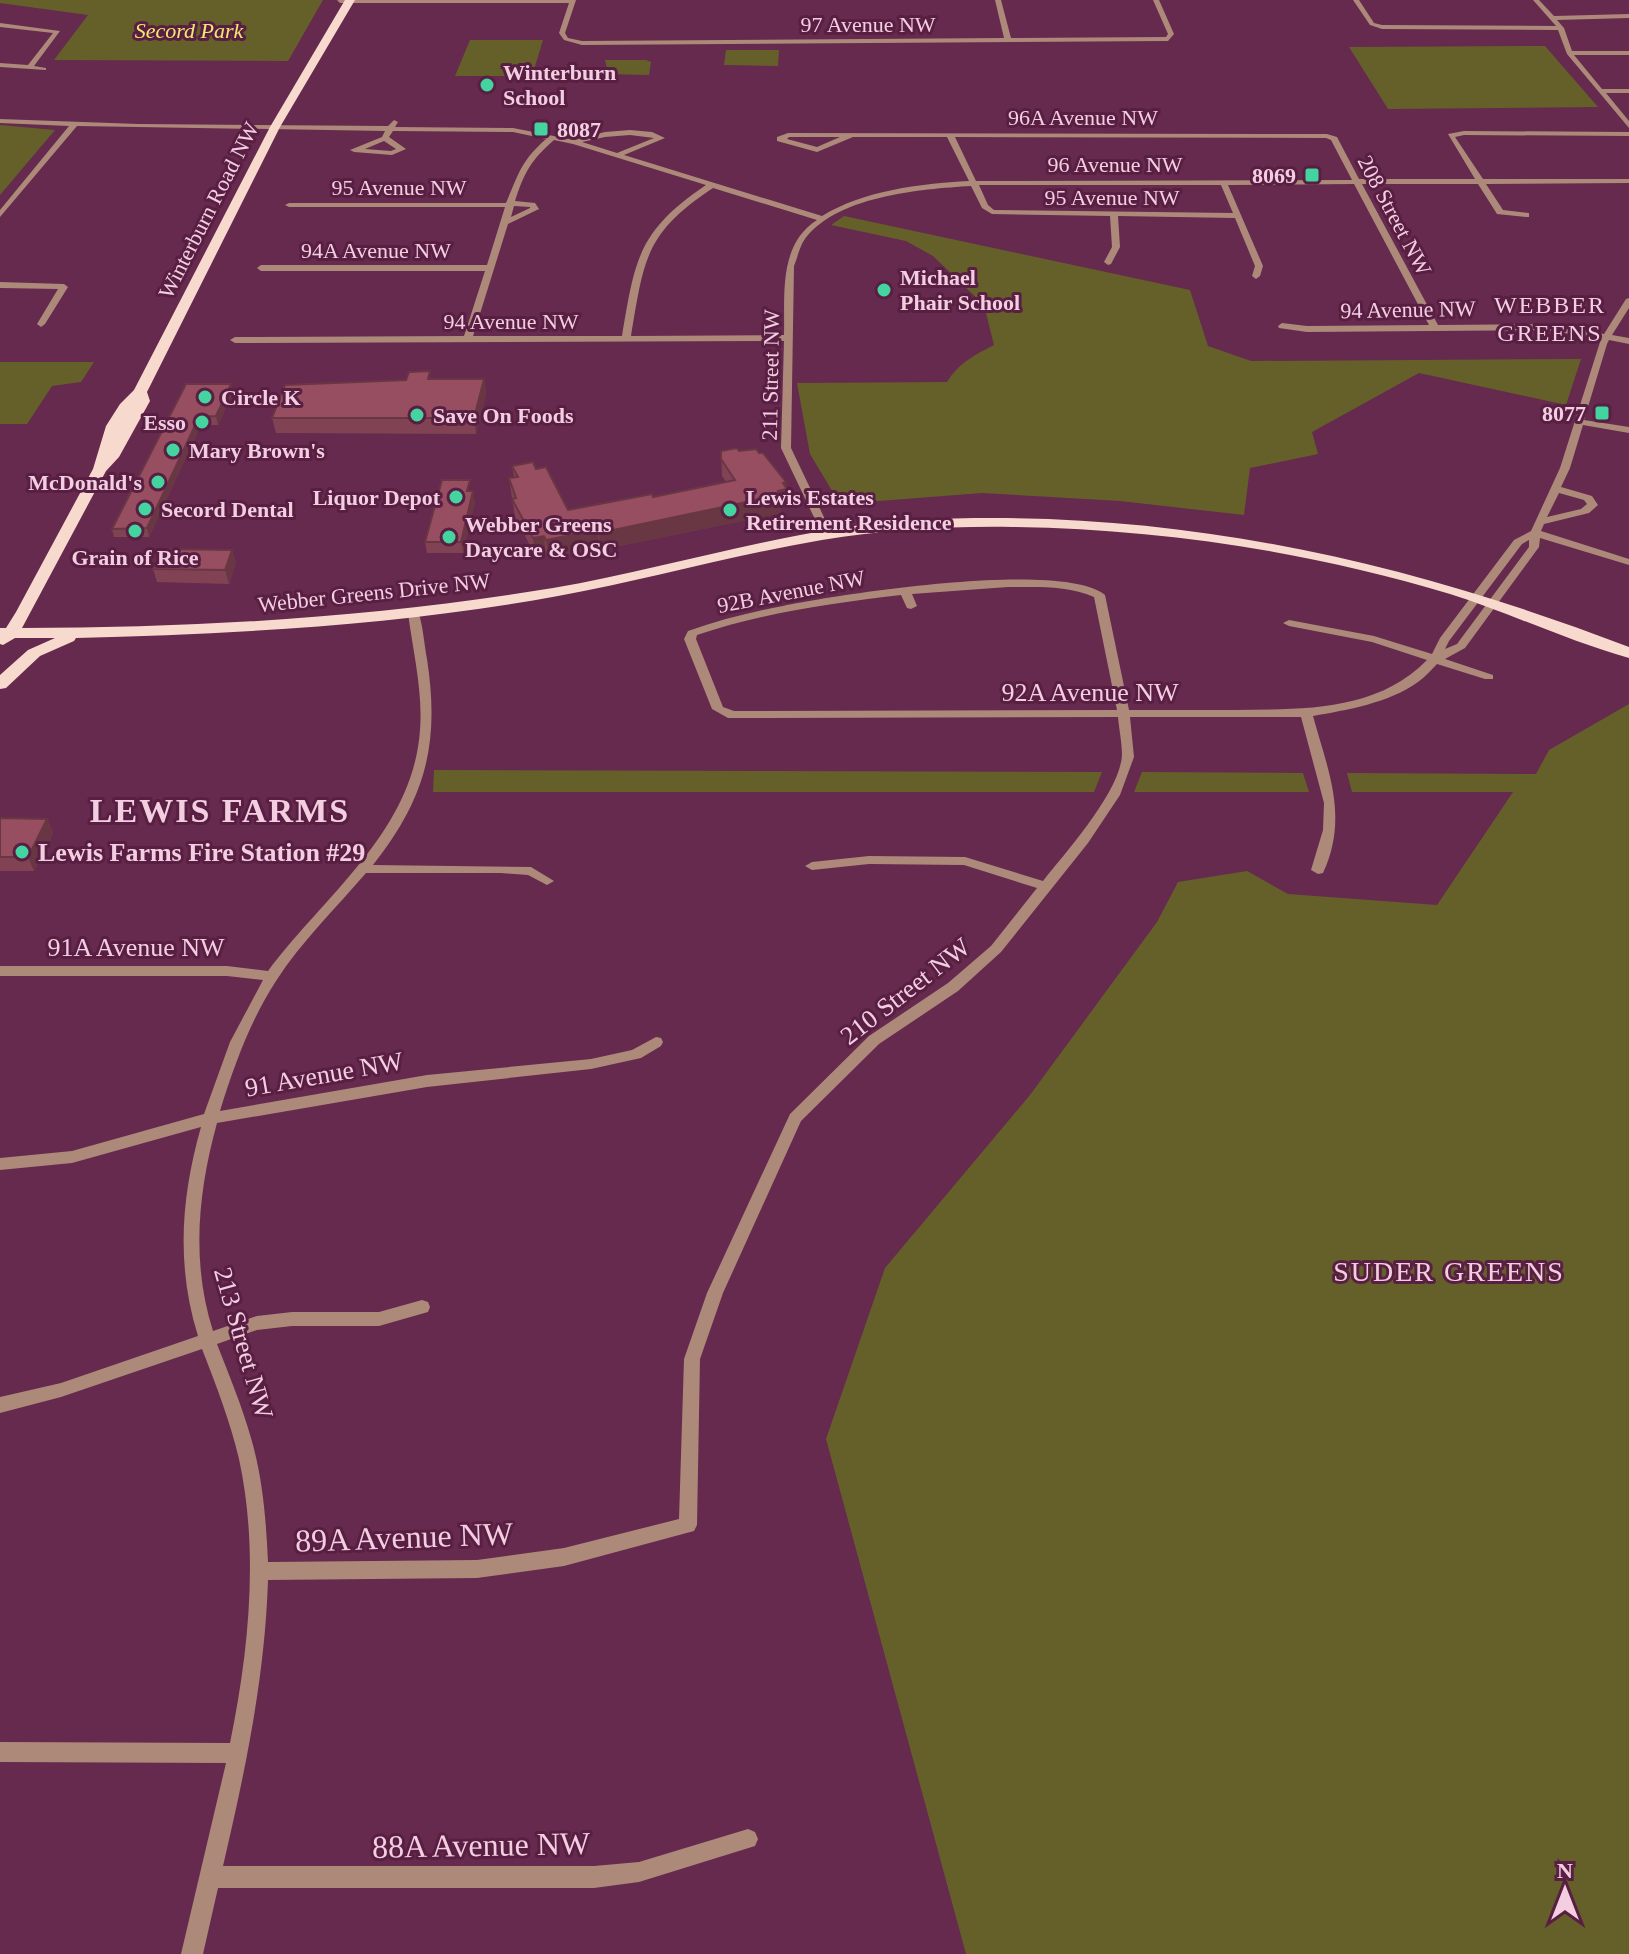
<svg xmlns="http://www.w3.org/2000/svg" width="1629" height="1954" font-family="'Times New Roman',serif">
  <rect width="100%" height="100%" fill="#652a4e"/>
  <g fill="#65602a">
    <path d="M0,0h323l-35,61 -234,-1 34,-45 -88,-12z"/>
    <path d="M470,40h73l-11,36h-77z"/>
    <path d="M1545,46l53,61 -210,2 -39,-62z"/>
    <path d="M726,50h53l-1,16 -54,-1z"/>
    <path d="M605,60h41l5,2 -2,13 -41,-1z"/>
    <path d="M0,125l55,5 -55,65z"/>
    <path d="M844,216l346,74 18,56 43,15 330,-2 -15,46 -147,-32 -107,59 6,22 -68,14 -6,47 -124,-14 -138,-8 -142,11 -30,-50 -13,-71 150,-1c13,-20 26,-26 47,-37l-10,-40 -51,-49 -27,-15 -75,-16z"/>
    <path d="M0,362h94l-13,20 -29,4 -25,38h-27z"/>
    <path d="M1629,704v1250h-663l-140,-515 59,-171 145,-173 127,-173 21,-40 69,-11 41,23 149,11 76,-113h-161l-5,-19 189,1 13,-24z"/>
    <path d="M434,770l668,2 -8,20h-661z"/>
    <path d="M1142,772l161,1 6,19h-175z"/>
  </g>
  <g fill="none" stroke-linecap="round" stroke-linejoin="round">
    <g fill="#ad897a" fill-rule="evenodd">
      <path d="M337,0h239l-11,33 3,5 14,3 422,-3 -9,-38h6l10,38 155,-1 2,-3 -15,-34h6l15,34 -6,7 -586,4 -18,-5 -5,-7 10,-30h-229z"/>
      <path d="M1353,0h6l15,23 8,2 174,1 -23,-26h6l15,16 75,-2v4l-72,2 7,8 8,23h57v4h-55l28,34h27v4h-23l23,28v7l-62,-74 -9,-24 -176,-1 -12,-4z"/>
      <path d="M0,23l60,8 -26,35 12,2v2l-46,-3v-4l28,2 25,-32 -53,-6z"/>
      <path d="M0,119l138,5 250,2 6,-6 4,2 -3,5 118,1 61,12 31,-8 25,-2 22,2 13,6 -41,17 198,61c43,-26 97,-32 147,-35l-22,-44h-94l-36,15 -40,-11v-4l11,-4 539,1 10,3 22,42h116l-27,-45 16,-3 165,1v4l-165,-1 -9,2 28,42h146v4l-143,1 17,26 26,3v4h-3l-29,-3 -19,-30h-116l76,141 108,-1 58,10 22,-35 3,-1v10l-17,27 17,3v6l-20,-4 -2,4 -23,76 45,7v6l-46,-8 -13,43 -9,19 31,9 6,9 -9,8 -45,11 -3,7 88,28v6l-89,-27 -1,9 -74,101 -20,11 48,16v4h-8l-48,-15c-6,6 -12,13 -19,18 -29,21 -71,28 -105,34 15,55 36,101 10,157l-5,1 -7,-4 12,-40 1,-27 -23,-86h-171l4,40 -14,38 -32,48 -87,109 -43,39 -79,53 -78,77 -78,172 -23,66 -3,166 -3,6 -130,35 -87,12 -209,2c-3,97 -23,192 -45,286h371l45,-4 109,-33 7,3 3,7 -3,7 -116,36 -45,6h-376l-15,66h-22l45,-191 -226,-1v-20l230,1c19,-92 29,-192 9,-284 -9,-38 -23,-74 -37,-110l-141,48 -61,16v-16l61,-14 137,-47c-22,-70 -17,-139 3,-209l-129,36 -72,7v-12l72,-7 132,-37 26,-72 33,-62 -36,-4h-227v-10h227l41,5c57,-76 145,-140 152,-241 3,-39 -7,-78 -12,-117l2,-2h8c5,14 6,32 9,48 13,84 -1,139 -54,206l158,2 23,14 -7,4 -19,-10 -27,-2h-135c-30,35 -65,69 -90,108 -26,40 -42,85 -56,130l207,-36 164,-16 41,-9 24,-13 5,1 2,4 -2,4 -20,12 -50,11 -164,18 -210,36c-19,69 -26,139 -4,208l44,-15 35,-4h87l43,-12 6,2 2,5 -2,5 -49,14h-87l-35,4 -40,14c12,31 25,62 34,94 12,41 15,82 17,124l209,-2 87,-12 115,-29 5,-160 23,-66 83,-179 79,-78 79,-53 43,-37 46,-58 -73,-23 -95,-1 -57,6 -7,-4 7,-4 57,-6 96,1 78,24c23,-29 77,-89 79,-126 0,-12 -3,-26 -4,-38l-390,1 -16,-9 -28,-70 4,-8c31,-11 63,-19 95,-25 59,-12 278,-46 322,-11l24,115c35,0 70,0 106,0 68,-1 141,2 192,-50l-55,-18 -83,-16 -6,-3 6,-3 85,16 58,18 8,-16 74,-98 17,-9 29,-63 41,-129 -55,-9 -239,2 -28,-4 -1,-2 4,-3 25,3 122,-1 -75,-141 -126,1 35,81 -3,10 -4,3 -4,-3 3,-10 -20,-48 -117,-2 2,31 -9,17 -3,1 -4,-3 8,-15 -2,-31 -118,-2 -10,-6 -11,-22c-50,3 -138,10 -168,56 -4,7 -6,17 -9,24l-3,182 41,86 -5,3 -5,-3 -41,-86 3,-107 -549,2 -5,-3 5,-3 229,-1 21,-65h-224l-4,-3 4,-3h226l18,-58h-216l-4,-2 4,-2h217c13,-30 15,-42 40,-64l-33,-7 -120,-1 -4,6 17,12 -14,6 -38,-3 -4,-2 32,-13 3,-6 -308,-5 -77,91v-7l69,-84 -69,-3zM630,135l24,3 -37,15 -35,-11 23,-5zM789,137h51l-23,10 -30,-8zM955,137l371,1 5,2 21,40 -376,1zM554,140l19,4 133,41c-68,46 -71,74 -84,151h-149l35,-112 31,-15 -4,-6 -20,-2c9,-28 16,-41 39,-61zM384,141l12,8 -5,2 -26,-2zM979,185h242l12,28 -239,-3 -6,-5zM713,188l104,32c-39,25 -32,75 -33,115l-153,1c13,-77 14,-103 82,-148zM514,206l16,1v1l-19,9zM1559,493l25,7 3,4 -6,5 -34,8zM1529,540v7l-72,97 -12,5 4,-8 73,-97zM1008,587c29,0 59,-2 86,10l23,113 -383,1 -11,-4 -27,-68 1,-4c66,-22 135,-32 204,-40l6,13 4,1 6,-3 -5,-12z"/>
      <path d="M0,282l64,2 4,3 -23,37 -4,3 -4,-3 21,-35 -58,-1z"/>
    </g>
    <path fill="#f7dacd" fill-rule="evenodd" d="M345,0h10l-75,127 -133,265 3,9 -31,56 -13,14 -84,157c178,0 356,-11 531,-40 122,-21 240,-61 363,-68 250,-13 481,38 713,127v11c-61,-17 -119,-45 -179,-64 -143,-43 -290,-65 -438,-67 -63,-1 -128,3 -190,13 -89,15 -176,40 -264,56 -159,29 -321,38 -482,42l-2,3 -34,15 -34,32 -6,1v-14l28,-25 27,-12h-40l-12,7 -3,-1v-16h6l10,-16 77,-143 13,-43 14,-22 14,-14 136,-263z"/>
  </g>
  <g fill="#814353">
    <path d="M431,379h53l2,15 -10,40 -200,-1 -4,-15 134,-38z"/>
    <path d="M186,384l47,8 -15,33h-17l-52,112h-35l-2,-8z"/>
    <path d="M721,451l38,2 27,29 2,25 -7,1v5l-181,37 -1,-2 -51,10 -2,-5 -11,2 -20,-38 -6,-39 5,-1 -2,-11 24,3 32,41 85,-13 73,-15 -4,-6z"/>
    <path d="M475,502l-12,51h-36l-2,-11z"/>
    <path d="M232,550l4,13 -7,21 -72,-2 -4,-13z"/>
    <path d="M0,818l47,1 6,14 -19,38h-34z"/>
  </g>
  <g fill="#693743">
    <path d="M484,379l2,15 -10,40 -2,-16z"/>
    <path d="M231,384l2,8 -15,33 -2,-9z"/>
    <path d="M199,417l2,8 -52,112 -2,-9z"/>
    <path d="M786,482l2,25 -7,1v5l-181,37 -1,-17 179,-42 5,-8z"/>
    <path d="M473,491l2,11 -12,51 -2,-11z"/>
    <path d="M598,530l1,18 -51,10 -2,-18z"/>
    <path d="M544,536l2,17 -11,2 -2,-17z"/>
    <path d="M232,550l4,13 -7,21 -4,-14z"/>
    <path d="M47,819l6,14 -19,38 -6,-14z"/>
  </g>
  <g fill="#964e60" stroke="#693743" stroke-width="2">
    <path d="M430,371l-2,8h56l-10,39h-202l13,-33 121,-5 3,-8z"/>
    <path d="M186,384h45l-15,32 -17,1 -52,111 -35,1z"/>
    <path d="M737,448l2,3 17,-2 3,4h4l23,29 -3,1 4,6 -9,2 2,4 -181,38 -1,-3 -52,10 -2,-4 -11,2 -21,-39 4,-1 -7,-20 9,-1 -6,-11 21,-4 3,7 10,-2 22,43 84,-16 1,3 82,-17 -14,-21v-8z"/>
    <path d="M442,480h28l-3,11h6l-12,51h-36z"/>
    <path d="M162,549l70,1 -7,20 -72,-1z"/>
    <path d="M0,818l47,1 -19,38h-28z"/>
  </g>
  <g fill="#43d4a0" stroke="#591f43" stroke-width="3">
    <circle cx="487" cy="85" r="8"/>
    <rect x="533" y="121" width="16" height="16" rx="4"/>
    <rect x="1304" y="167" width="16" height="16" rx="4"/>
    <circle cx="884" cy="290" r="8"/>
    <circle cx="205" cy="397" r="8"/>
    <rect x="1594" y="405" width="16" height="16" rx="4"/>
    <circle cx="417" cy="415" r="8"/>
    <circle cx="202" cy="422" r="8"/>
    <circle cx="173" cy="450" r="8"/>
    <circle cx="158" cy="482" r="8"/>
    <circle cx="456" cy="497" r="8"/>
    <circle cx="145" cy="509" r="8"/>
    <circle cx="730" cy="510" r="8"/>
    <circle cx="135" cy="531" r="8"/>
    <circle cx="449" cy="537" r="8"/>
    <circle cx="22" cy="852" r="8"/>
  </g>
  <g text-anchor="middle" stroke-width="6" stroke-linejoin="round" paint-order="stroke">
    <g font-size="22" fill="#f3cee1" stroke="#591f43">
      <text x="868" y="32">97 Avenue NW</text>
      <text x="1083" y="125">96A Avenue NW</text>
      <text x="1115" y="172">96 Avenue NW</text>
      <text x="399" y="195">95 Avenue NW</text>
      <text x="1112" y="205">95 Avenue NW</text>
      <text transform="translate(208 210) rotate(-63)" y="8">Winterburn Road NW</text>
      <text transform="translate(1395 215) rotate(62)" y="8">208 Street NW</text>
      <text x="376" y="258">94A Avenue NW</text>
      <text transform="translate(1408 309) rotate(-1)" y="8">94 Avenue NW</text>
      <text x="511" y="329">94 Avenue NW</text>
      <text transform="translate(770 375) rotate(-89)" y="8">211 Street NW</text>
      <text transform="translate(791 591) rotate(-11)" y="8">92B Avenue NW</text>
      <text transform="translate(374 592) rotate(-6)" y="8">Webber Greens Drive NW</text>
    </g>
    <g font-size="22" font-style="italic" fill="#f1e873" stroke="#591f43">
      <text x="189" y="38">Secord Park</text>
    </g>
    <g font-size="22" font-weight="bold" fill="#f3cee1" stroke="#591f43" text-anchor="start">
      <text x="503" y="80">Winterburn<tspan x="503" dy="25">School</tspan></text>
      <text x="557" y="137">8087</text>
      <text x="1296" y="183" text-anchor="end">8069</text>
      <text x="900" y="285">Michael<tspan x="900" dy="25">Phair School</tspan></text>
      <text x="221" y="405">Circle K</text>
      <text x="1586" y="421" text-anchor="end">8077</text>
      <text x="433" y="423">Save On Foods</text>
      <text x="186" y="430" text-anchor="end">Esso</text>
      <text x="189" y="458">Mary Brown's</text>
      <text x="142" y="490" text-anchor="end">McDonald's</text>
      <text x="440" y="505" text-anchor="end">Liquor Depot</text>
      <text x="746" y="505">Lewis Estates<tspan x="746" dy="25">Retirement Residence</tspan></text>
      <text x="161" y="517">Secord Dental</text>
      <text x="465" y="532">Webber Greens<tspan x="465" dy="25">Daycare &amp; OSC</tspan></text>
      <text x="135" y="565" text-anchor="middle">Grain of Rice</text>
    </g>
    <g font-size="24" letter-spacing="2" fill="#f3cee1" stroke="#591f43">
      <text x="1550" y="313">WEBBER<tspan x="1550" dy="28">GREENS</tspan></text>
    </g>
    <g font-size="26" fill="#f3cee1" stroke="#591f43">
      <text x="1090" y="701">92A Avenue NW</text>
      <text x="136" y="956">91A Avenue NW</text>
      <text transform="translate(905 991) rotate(-38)" y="9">210 Street NW</text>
      <text transform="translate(324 1074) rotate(-10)" y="9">91 Avenue NW</text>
      <text transform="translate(244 1343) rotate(74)" y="9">213 Street NW</text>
    </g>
    <g font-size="26" font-weight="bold" fill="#f3cee1" stroke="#591f43" text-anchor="start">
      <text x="38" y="861">Lewis Farms Fire Station #29</text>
    </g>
    <g font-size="28" letter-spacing="2" fill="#f3cee1" stroke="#591f43">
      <text x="1449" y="1281">SUDER GREENS</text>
    </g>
    <g font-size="32" fill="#f3cee1" stroke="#591f43">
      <text transform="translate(404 1537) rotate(-2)" y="11">89A Avenue NW</text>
      <text transform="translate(481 1845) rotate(-1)" y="11">88A Avenue NW</text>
    </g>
    <g font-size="34" font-weight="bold" letter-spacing="2" fill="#f3cee1" stroke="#591f43">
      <text x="220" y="822">LEWIS FARMS</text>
    </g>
  </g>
  <g transform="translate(1565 1890)" stroke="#591f43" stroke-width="6" paint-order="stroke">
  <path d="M0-6L14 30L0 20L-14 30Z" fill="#f3cee1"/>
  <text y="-12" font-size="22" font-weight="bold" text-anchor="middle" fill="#f3cee1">N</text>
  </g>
</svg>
